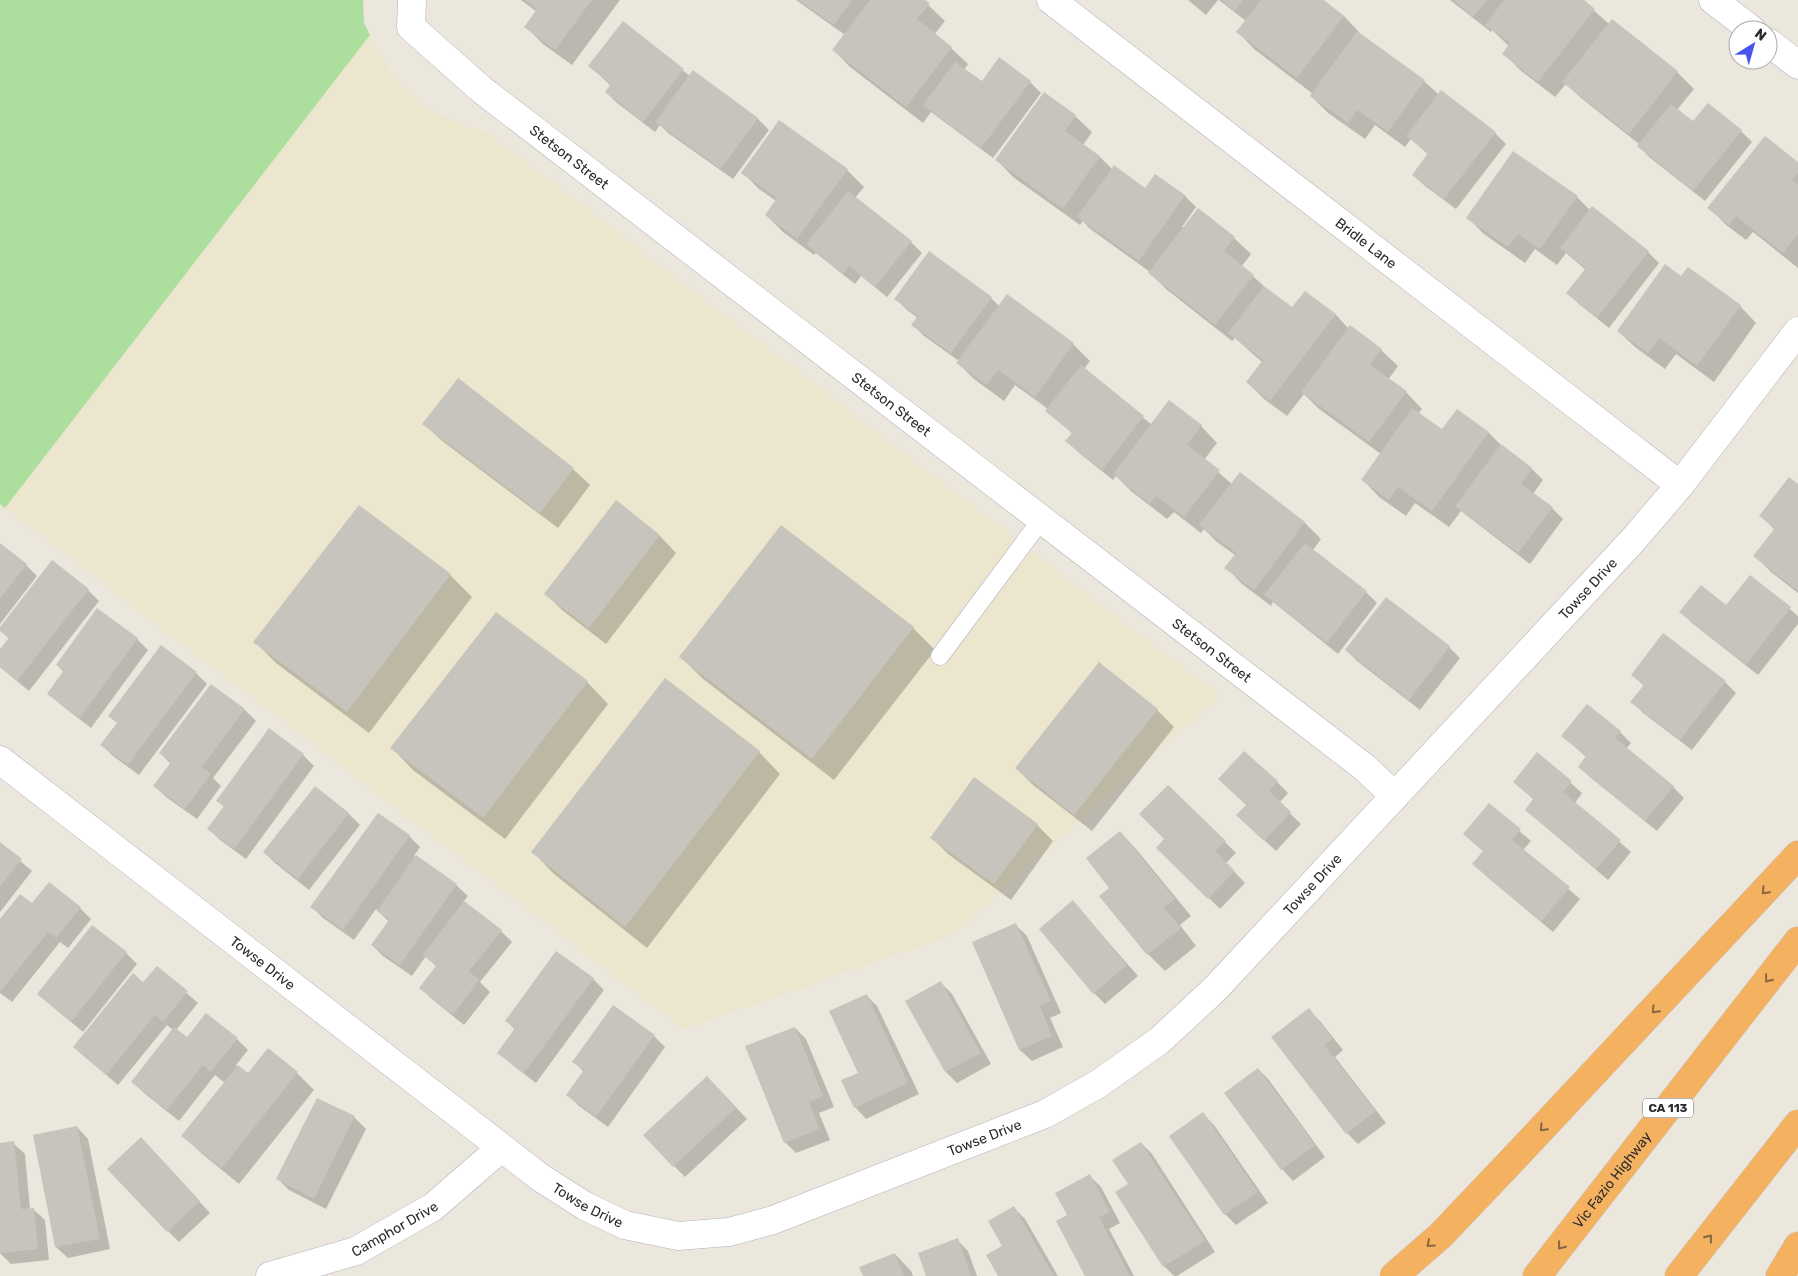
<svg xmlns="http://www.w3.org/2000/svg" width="1798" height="1276" font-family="Rubik,sans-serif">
  <rect width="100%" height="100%" fill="#ece7dd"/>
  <path fill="#ece6ce" d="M370,35l11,22 14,20 19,21 23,15 55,23 728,560 -268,239 -268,94 -679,-521z"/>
  <path fill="#acdf9d" d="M0,0h363l1,23 6,12 -365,473 -5,-4z"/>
  <g fill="#0003">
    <path d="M521,0h99l-48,65 -29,-21 -17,-17 11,-15z"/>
    <path d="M796,0h127l22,21 -11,14 17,13 17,16 -4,6 18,13 48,-1 11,11 -48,65 -62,-46 -8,11 -73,-56 -16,-17 11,-15z"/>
    <path d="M1188,0h30l-12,15z"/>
    <path d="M1219,0h103l22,16 16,17 -1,1 65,47 15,14 56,38 11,11 -50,65 -31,-23 -12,-11 16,-20 -18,-16 -6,8 -30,-22 -10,14 -37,-26 -17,-17 2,-2 -59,-45 -16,-17 8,-11z"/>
    <path d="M1450,0h132l27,24 68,48 17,17 -17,21 16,13 15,-19 33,27 11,11 -47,59 -56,-44 -11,-12 1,-1 -58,-46 -15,-14 -11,13 -35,-27 -16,-17 5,-7 -17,-16 -1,2z"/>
    <path d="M623,23l67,53 68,43 11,11 -36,49 -65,-46 -8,-8 -5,7 -38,-29 -11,-11 5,-6 -21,-20z"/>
    <path d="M1075,116l17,16 -9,13 17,12 12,12 33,20 10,-14 30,21 11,11 -14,20 52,11 17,16 -9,12 26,24 24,18 13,-16 31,23 13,14 1,-2 31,23 17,16 -10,14 18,12 16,17 -3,4 24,18 14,-20 32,22 15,15 28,21 11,11 -10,14 19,14 11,11 -33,45 -69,-53 -12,16 -34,-24 -9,13 -27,-19 -16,-17 18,-26 -62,-45 -15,-15 -17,22 -23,-17 -17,-17 15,-20 -27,-24 -3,3 -66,-52 -16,-16v-1l-61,-44 -6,-7 -3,4 -67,-48 -16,-17z"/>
    <path d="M780,121l67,49 17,17 -9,11 56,44 11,11 -35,44 -26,-21 -6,8 -39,-31 -2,2 -31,-23 -17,-17 10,-14 -17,-12 -17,-17z"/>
    <path d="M1798,164v104l-45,-36 -7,8 -21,-16 -16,-17z"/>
    <path d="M1577,197l13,13 58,42 11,11 -50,65 -30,-24 -11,-11 18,-23 -20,-17 -9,12 -22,-16 -10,14 -41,-29 -16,-16z"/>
    <path d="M1007,296l66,48 17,17 -6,8 68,56 49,1 16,17 -13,17 28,24 8,-11 65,50 16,16 -8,11 53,42 11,11 -39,51 -65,-52 -2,4 -29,-22 -16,-17 9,-12 -18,-13 -13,-13 -3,4 -27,-21 -7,7 -36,-28 -15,-15 -3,4 -35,-28 -11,-11 6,-7 -26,-23 1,-2 -33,-24 -11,16 -30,-22 -16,-16 1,-2 -35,-25 -11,-11 5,-7 -11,-8 -11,-11 95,-1 8,8z"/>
    <path d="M1740,306l16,17 -42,59 -38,-28 -11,15 -30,-22 -17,-16z"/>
    <path d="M459,379l114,90 17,16 -32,43 -117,-88 -17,-16z"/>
    <path d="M1798,485v108l-27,-21 -16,-16 20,-26 -14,-14z"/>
    <path d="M617,501l43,35 16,17 -70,91 -44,-34 -16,-16z"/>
    <path d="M360,507l90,68 22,22 -103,136 -93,-70 -21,-21z"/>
    <path d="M781,527l132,101 22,22 -101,130 -131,-101 -22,-22z"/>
    <path d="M0,545l26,20 11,11 -37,48z"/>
    <path d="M1750,576l48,40v8l-40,51 -66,-52 -11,-11 46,-6z"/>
    <path d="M88,590l11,11 -70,90 -29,-24v-16l9,-12 -9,-10z"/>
    <path d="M1387,599l62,48 11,11 -40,52 -63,-49 -11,-11z"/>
    <path d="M98,610l39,29 11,11 -57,78 -31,-24 -12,-11 16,-21 -7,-7z"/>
    <path d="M1099,664l58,46 17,17 -82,104 -59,-46 -17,-17z"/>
    <path d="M196,673l11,11 -68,91 -26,-19 -11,-11 16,-21 -8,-8z"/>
    <path d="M1633,675l92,7 11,11 -44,57 -49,-37 -11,-12 12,-15z"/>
    <path d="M587,682l21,22 -103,135 -92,-69 -21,-22z"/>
    <path d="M211,685l34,25 11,11 -43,57 8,8 -24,33 -31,-22 -11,-11 16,-22 -11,-11z"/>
    <path d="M1587,706l33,26 11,11 -5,6 47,38 11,11 -27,33 -66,-53 -12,-11 7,-10 -23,-21z"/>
    <path d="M759,752l21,22 -133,174 -93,-74 -21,-22z"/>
    <path d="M1538,754l44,39 -7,10 56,49 -23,28 -82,-70 8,-10 -19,-18z"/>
    <path d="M303,755l11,11 -68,93 -26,-19 -11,-11 15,-22 -6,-7z"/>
    <path d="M1277,782l11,11 -9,10 22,21 -25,27 -27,-25 -2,-21z"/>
    <path d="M1168,786l68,67 -10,10 19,20 -25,26 -62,-61 8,-9z"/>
    <path d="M315,788l34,26 11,11 -51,65 -34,-27 -11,-11z"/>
    <path d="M1489,805l42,36 -8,9 57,49 -27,33 -68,-57 -1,-23 -19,-18z"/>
    <path d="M379,814l30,22 11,11 -6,9 42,29 12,11 -5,6 38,29 11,11 -32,40 10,10 -26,33 -32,-26 -12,-11 17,-21 -11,-11 -14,20 -29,-20 -11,-11 17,-23 -13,-13 -22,31 -31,-22 -11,-11z"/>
    <path d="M1037,825l16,16 -42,59 -63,-46 -17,-17z"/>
    <path d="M1120,832l16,17 55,67 -11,9 16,21 -31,25 -17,-17 -47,-58 10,-8z"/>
    <path d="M0,844l32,27 -32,41z"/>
    <path d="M1073,902l65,74 -33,28 -11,-11z"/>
    <path d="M32,905l48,3 11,11 -23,29 -8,-6 -48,60 -12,-9v-72z"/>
    <path d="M1016,925l11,11 34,77 -11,5 13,29 -31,14 -12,-11 -46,-107z"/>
    <path d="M557,952l36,27 11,11 -68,93 -26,-20 -11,-11 16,-22 -8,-9z"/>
    <path d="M126,953l11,11 -54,68 -45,-38z"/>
    <path d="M157,967l41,36 -22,27 11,8 50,1 11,11 -12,15 13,10 19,-25 29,23 17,17 -75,94 -39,-32 -17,-16 42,-53 -10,-8 -36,46 -35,-28 -11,-11 40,-52 -6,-5 -49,60 -44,-38 70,-63z"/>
    <path d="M941,983l11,11 39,70 -34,19 -11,-11z"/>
    <path d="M866,995l11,11 42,88 -53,25 -11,-12z"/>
    <path d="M1308,1010l12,11 23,29 -8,7 51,66 -28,21 -11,-11 -74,-96z"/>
    <path d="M795,1028l11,11 28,68 -15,6 11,27 -34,13 -11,-11z"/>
    <path d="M654,1036l11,11 -57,80 -29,-21 -11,-11 16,-23 -10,-10z"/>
    <path d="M1258,1069l11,11 56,77 -32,24 -11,-12z"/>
    <path d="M718,1088l29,31 -62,58 -11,-11z"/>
    <path d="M317,1099l37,18 12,12 -40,80 -37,-19 -11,-11z"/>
    <path d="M1203,1114l11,11 54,78 -32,22 -11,-11 -55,-77z"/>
    <path d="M77,1127l11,12 22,110 -42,9 -12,-11 -22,-111z"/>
    <path d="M13,1143l12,11 5,55h3l12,11 4,40 -38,4 -11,-11v-109z"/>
    <path d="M1141,1143l11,11 63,98 -38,24h-3l-10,-10 -34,-81z"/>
    <path d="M152,1150l58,63 -31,29 -11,-11z"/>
    <path d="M1090,1176l11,11 19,36 -11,6 25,47h-48l-17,-60z"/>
    <path d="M1014,1208l11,11 33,57h-59z"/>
    <path d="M957,1240l11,11 9,25h-49z"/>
    <path d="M895,1254l16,17 2,5h-49z"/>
  </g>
  <g fill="#c7c4bd">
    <path d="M525,0h67l-37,50 -31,-23 13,-18z"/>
    <path d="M798,0h54l-18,25z"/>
    <path d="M870,0h55l5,3 -13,16 35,28 -46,60 -74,-57z"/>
    <path d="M1222,0h21l-8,11z"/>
    <path d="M1261,0h63l20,16 -47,62 -61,-46z"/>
    <path d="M1453,0h34l-14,17z"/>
    <path d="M1504,0h80l11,9 -57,73 -36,-28 8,-11 -25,-18z"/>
    <path d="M1612,19l66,52 -49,63 -67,-52z"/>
    <path d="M623,21l61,48 -41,53 -38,-30 6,-8 -23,-18z"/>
    <path d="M1357,31l68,49 -37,52 -31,-22 -9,13 -38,-27z"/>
    <path d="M999,57l32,24 -50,67 -58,-43 32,-43 27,19z"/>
    <path d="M693,70l65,48 -37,51 -66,-47z"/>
    <path d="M1441,90l55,42 -52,67 -32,-24 16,-22 -22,-17z"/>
    <path d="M1044,92l32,23 -11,16 35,25 -37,53 -68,-49z"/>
    <path d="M1708,103l34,27 -49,61 -56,-45 34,-42 22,17z"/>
    <path d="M779,120l69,49 -51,70 -32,-24 12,-17 -36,-25z"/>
    <path d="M1765,136l33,26v11l-6,7 6,4v50l-15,19 -47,-37 -7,9 -22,-17z"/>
    <path d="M1513,151l65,45 -38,53 -22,-15 -10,13 -42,-29z"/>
    <path d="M1114,165l31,23 10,-14 30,21 -46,66 -62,-44z"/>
    <path d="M848,191l64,50 -37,46 -26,-21 -6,8 -37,-30z"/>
    <path d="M1592,206l57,45 -52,67 -31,-25 20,-25 -26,-20z"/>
    <path d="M1198,208l37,29 -11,14 30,24 -39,50 -67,-52z"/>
    <path d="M929,251l63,46 -41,56 -40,-28 7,-9 -24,-17z"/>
    <path d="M1665,264l16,12 7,-9 53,38 -44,61 -38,-28 -11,15 -31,-22z"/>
    <path d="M1264,286l28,21 13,-16 31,23 -66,87 -24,-19 17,-22 -35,-27z"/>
    <path d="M1007,294l67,49 -39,54 -37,-27 -11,15 -31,-22z"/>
    <path d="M1350,325l32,24 -12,16 37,26 -38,51 -68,-50z"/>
    <path d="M1081,365l63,51 -42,54 -37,-29 7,-8 -27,-22z"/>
    <path d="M458,378l116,90 -34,45 -118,-89z"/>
    <path d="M1169,400l33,25 -15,20 33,25 -36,47 -28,-21 -6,8 -37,-30z"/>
    <path d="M1412,408l30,21 15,-20 32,23 -57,79 -34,-24 -9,13 -28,-20z"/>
    <path d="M1501,444l31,24 -11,16 32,23 -35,46 -63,-47z"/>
    <path d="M1240,472l65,50 -51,68 -30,-22 12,-15 -37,-28z"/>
    <path d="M1789,477l9,7v107l-45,-35 22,-28 -16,-12z"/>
    <path d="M616,500l44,35 -71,93 -45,-34z"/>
    <path d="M359,505l92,69 -104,138 -94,-70z"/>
    <path d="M781,525l133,102 -102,132 -133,-102z"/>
    <path d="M0,543l27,21 -27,35z"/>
    <path d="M1305,543l62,48 -40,52 -63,-48z"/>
    <path d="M52,560l37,29 -72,92 -17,-14v-18l9,-11 -9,-7v-4z"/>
    <path d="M1750,575l41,32 -45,58 -67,-53 22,-27 25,20z"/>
    <path d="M1386,597l64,49 -41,54 -64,-50z"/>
    <path d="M97,608l41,30 -58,80 -33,-24 17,-24 -8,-5z"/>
    <path d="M496,612l92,69 -105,137 -93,-70z"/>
    <path d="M1663,633l63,48 -46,59 -50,-38 14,-17 -13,-10z"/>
    <path d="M161,645l36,27 -69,93 -28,-20 17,-22 -9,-7z"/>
    <path d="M1099,662l59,47 -84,106 -59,-47z"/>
    <path d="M665,678l95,73 -135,176 -94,-75z"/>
    <path d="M211,684l34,25 -43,58 9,7 -26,35 -32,-23 18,-24 -12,-9z"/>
    <path d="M1587,704l34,27 -6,7 59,48 -29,35 -67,-54 8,-11 -25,-20z"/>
    <path d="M269,728l35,26 -70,95 -27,-20 17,-23 -8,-5z"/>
    <path d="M1244,751l34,30 -9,10 22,21 -27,29 -28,-26 10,-10 -28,-26z"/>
    <path d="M1537,752l35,29 -9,11 58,48 -25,29 -71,-59 8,-11 -20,-17z"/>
    <path d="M974,777l64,47 -44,60 -64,-46z"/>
    <path d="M1168,785l58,56 -11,10 20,20 -27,28 -52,-51 8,-9 -25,-25z"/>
    <path d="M315,786l34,27 -51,66 -35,-27z"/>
    <path d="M1489,803l32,26 -9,11 58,47 -29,35 -69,-58 11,-13 -20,-17z"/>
    <path d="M378,813l32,22 -67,95 -33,-23z"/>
    <path d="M1120,831l55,68 -11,9 17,20 -34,27 -48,-59 10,-8 -23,-30z"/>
    <path d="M0,842l22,17 -22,28z"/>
    <path d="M416,855l41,29 -57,81 -29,-20 18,-25 -12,-9z"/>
    <path d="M49,882l32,25 -25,31 -8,-6 -48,60v-73l20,-25 12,9z"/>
    <path d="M1073,900l54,65 -34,29 -54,-65z"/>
    <path d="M464,901l38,29 -33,41 10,9 -26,35 -34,-27 17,-22 -13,-11z"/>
    <path d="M1016,923l35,78 -11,5 12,30 -33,14 -47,-108z"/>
    <path d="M92,925l35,27 -56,70 -34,-28z"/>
    <path d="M556,951l38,27 -70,95 -27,-20 18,-25 -10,-7z"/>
    <path d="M157,966l31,25 -25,31 -8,-7 -49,60 -33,-28 60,-74 10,9z"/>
    <path d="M941,981l40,72 -36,19 -40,-71z"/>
    <path d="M867,994l41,89 -54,25 -13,-28 17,-7 -29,-62z"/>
    <path d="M613,1005l42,30 -59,82 -30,-22 18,-25 -12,-8z"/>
    <path d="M1309,1008l24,31 -9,6 52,66 -30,23 -75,-97z"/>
    <path d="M206,1013l32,25 -27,34 -8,-7 -36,45 -36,-28 43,-55 13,10z"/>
    <path d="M795,1027l28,69 -14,6 10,27 -35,14 -39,-97z"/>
    <path d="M268,1048l30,24 -76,96 -41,-32 57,-71 10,8z"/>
    <path d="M1258,1068l57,77 -34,25 -57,-77z"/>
    <path d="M707,1076l29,32 -63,59 -30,-32z"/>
    <path d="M317,1098l38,18 -41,83 -38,-20z"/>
    <path d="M1203,1112l55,80 -34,23 -55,-79z"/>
    <path d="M77,1126l23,113 -45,8 -22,-112z"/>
    <path d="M141,1137l59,64 -33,31 -60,-63z"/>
    <path d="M14,1141l7,68 13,-1 4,41 -38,4v-110z"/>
    <path d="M1141,1142l64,99 -42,26 -48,-75 13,-8 -16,-24z"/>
    <path d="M1090,1174l20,38 -11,5 31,59h-45l-29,-55 11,-6 -12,-22z"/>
    <path d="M1014,1206l40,70h-56l-12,-21 16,-9 -14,-25z"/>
    <path d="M958,1238l13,38h-45l-8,-23z"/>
    <path d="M895,1253l9,23h-41l-4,-9z"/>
  </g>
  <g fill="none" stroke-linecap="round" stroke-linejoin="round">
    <g stroke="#b1b2bd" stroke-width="19">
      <path id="lane" d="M940,656l101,-136"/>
    </g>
    <g stroke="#b1b2bd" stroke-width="29">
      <g id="street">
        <path id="s1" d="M412,0l-1,27 71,63 882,677 31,29"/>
        <path id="s2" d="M1051,0l629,485"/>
        <path d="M1713,0l39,30"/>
        <path d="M1768,42l30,23"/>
        <path id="s3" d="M0,760l541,418 44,28 40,19 53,11 51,-4 44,-12 272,-106 53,-30 61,-43 56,-52 419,-450 46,-54 118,-154"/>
        <path id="s4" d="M270,1276l86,-25 77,-44 68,-59"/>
      </g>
    </g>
    <g stroke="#c8c8c8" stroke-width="29">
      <g id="highway">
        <path d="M1394,1276l47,-41 77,-81 280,-299"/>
        <path id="s5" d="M1537,1276l261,-335"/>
        <path d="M1679,1276l119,-152"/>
        <path d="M1780,1276l18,-30"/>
      </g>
    </g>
    <use href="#lane" stroke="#fff" stroke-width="18"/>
    <use href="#street" stroke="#fff" stroke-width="28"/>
    <use href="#highway" stroke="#f4b160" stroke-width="28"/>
  </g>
  <defs><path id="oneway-chevron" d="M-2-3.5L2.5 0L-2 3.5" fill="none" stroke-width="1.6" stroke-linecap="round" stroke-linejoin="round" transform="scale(1.25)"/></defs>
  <g stroke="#856743">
    <use href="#oneway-chevron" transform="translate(1765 891) rotate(133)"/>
    <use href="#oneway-chevron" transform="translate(1768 979) rotate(128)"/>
    <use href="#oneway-chevron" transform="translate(1655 1010) rotate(133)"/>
    <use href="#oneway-chevron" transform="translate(1543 1128) rotate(133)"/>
    <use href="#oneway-chevron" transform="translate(1709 1238) rotate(-52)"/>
    <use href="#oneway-chevron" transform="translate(1430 1244) rotate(138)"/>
    <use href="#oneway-chevron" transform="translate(1561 1246) rotate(128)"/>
  </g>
  <g text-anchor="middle" stroke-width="4" stroke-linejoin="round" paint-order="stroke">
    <rect fill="#fff" stroke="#6b6b6b" stroke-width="1" x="1643" y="1098.5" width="50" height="19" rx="4"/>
    <g font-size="12" font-weight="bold" fill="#2b2b2b">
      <text x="1668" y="1112">CA 113</text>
    </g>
    <g font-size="14" fill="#2b2b2b" stroke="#fff">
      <text dy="5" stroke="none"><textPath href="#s1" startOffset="232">Stetson Street</textPath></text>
      <text dy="5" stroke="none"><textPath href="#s2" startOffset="398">Bridle Lane</textPath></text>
      <text dy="5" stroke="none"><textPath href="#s1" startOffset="638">Stetson Street</textPath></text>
      <text dy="5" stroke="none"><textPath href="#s3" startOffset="1982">Towse Drive</textPath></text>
      <text dy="5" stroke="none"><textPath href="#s1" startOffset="1042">Stetson Street</textPath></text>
      <text dy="5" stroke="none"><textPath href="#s3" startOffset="1578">Towse Drive</textPath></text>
      <text dy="5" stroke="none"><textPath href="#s3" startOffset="332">Towse Drive</textPath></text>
      <text dy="5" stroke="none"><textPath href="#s3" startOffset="1158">Towse Drive</textPath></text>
      <text dy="5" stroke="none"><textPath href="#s5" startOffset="122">Vic Fazio Highway</textPath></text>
      <text dy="5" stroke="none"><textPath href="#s3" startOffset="738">Towse Drive</textPath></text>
      <text dy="5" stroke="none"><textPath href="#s4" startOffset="134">Camphor Drive</textPath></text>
    </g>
  </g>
  <g transform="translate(1753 45) rotate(37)"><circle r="24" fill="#ffffff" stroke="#aaaaaa"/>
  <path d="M0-4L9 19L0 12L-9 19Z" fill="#4754ef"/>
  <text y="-8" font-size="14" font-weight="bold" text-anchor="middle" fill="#2b2b2b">N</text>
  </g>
</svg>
